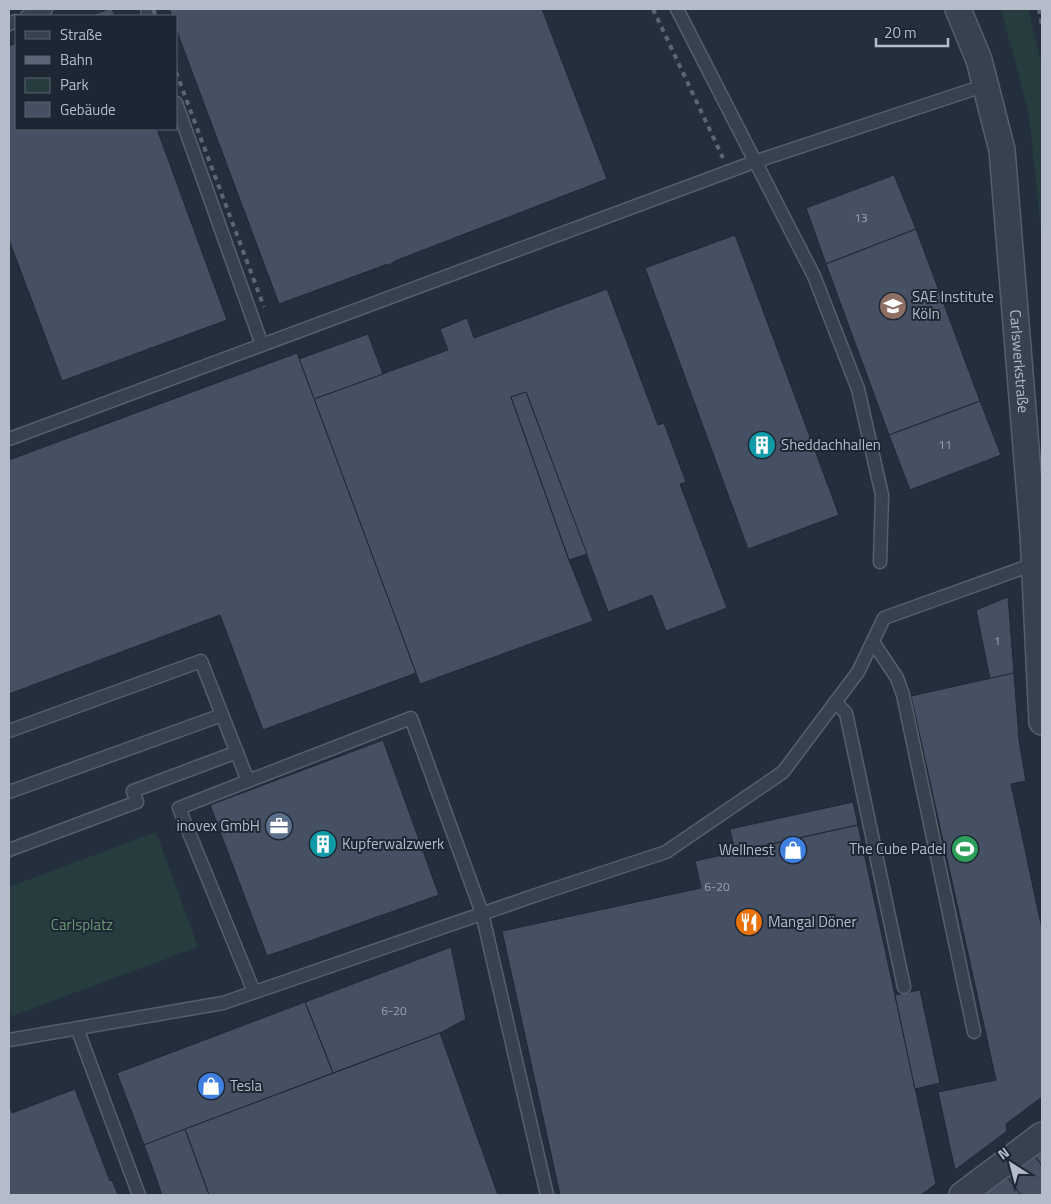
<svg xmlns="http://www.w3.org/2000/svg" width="1051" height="1204" font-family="'Titillium Web',sans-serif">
  <rect width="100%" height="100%" fill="#242f3e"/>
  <g fill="#263c3f">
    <path d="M1001,9h27l14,57v175l-13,-127z"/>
    <path d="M156,832l42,115 -186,69 -3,-8v-121z"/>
  </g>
  <g fill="#455162" stroke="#1f2835">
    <path d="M109,9h3l3,7h-26z"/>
    <path d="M169,9h373l65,170 -212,82 -7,5v-2l-109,40 -103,-275v-13h-4z"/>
    <path d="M16,43v86h141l70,191 -165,61 -53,-141v-194z"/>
    <path d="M894,175l22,54 -90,35 -20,-56z"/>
    <path d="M916,229l64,172 -91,34 -63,-171z"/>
    <path d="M735,235l104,280 -91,34 -103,-281z"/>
    <path d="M607,289l51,136 6,-2 22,59 -6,2 47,124 -61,23 -14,-36 -44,17 -82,-220 -15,5 58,163 24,61 -173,63 -106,-285 134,-49 -8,-21 27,-11 7,20z"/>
    <path d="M368,334l15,40 -69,25 -15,-40z"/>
    <path d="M297,353l119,320 -153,57 -43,-115 -211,79v-234z"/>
    <path d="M526,392l61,162 -18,6 -58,-163z"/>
    <path d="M980,401l21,54 -91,35 -21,-55z"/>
    <path d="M1008,597l6,76 -24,6 -14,-69z"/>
    <path d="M1014,673l5,67 7,41 -15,3 31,145v168l-36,27 1,7 -52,39 -17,-78 58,-12 -85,-384z"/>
    <path d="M383,740l56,155 -172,61 -57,-151z"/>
    <path d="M853,802l5,23 -123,27 -5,-23z"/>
    <path d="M858,825l78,359 -15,11h-361l-58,-264 199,-43 -6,-27z"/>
    <path d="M451,947l15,72 -26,14 -107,40 -28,-71z"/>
    <path d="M920,990l20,93 -25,6 -20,-94z"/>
    <path d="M305,1002l28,71 -189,72 -27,-72z"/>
    <path d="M440,1033l58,162h-289l-24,-66z"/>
    <path d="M75,1089l35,92 2,-1 6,15h-109v-91l3,9z"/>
    <path d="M185,1129l24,66h-47l-9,-26 -9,-24z"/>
    <path d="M1042,1151v15l-7,-10z"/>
    <path d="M1035,1156l7,10v29h-21l-14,-18z"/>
    <path d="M1007,1177l14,18h-33l-2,-3z"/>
  </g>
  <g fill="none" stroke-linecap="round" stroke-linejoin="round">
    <g stroke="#565f6c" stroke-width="15">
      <g id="lane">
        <path d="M147,9l2,7"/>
        <path d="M677,9l137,267 44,113 24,106 -2,67"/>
        <path d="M27,16l19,-7"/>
        <path d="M9,24l7,-3"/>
        <path d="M176,103l86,242"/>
        <path d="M9,439l745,-277 232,-77"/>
        <path d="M873,642l24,36 6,17 71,337"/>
        <path d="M835,702l11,11 58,274"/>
        <path d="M9,731l192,-70 47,120 -69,27 75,184"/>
        <path d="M248,781l163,-63 71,195 65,282"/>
        <path d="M9,792l213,-77"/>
        <path d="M9,850l128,-48 -4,-11 104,-39"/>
        <path d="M77,1028l62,167"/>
        <path d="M9,1040l214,-37 319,-110 124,-41 117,-80 75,-100 26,-54 150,-54"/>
      </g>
    </g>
    <g stroke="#565f6c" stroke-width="28">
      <g id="street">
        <path id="s1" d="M958,9l21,51 23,90 31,384 9,188"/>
        <path d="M962,1195l80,-60"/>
      </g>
    </g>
    <use href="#lane" stroke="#38414e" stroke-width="12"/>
    <use href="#street" stroke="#38414e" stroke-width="25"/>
    <g stroke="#5a6575" stroke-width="4" stroke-dasharray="5 5" stroke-linecap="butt">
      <path d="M153,9l3,7"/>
      <path d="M653,9l70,149"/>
      <path d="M1039,9l3,16"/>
      <path d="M176,72l88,235"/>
    </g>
  </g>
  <defs>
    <g id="university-disc" transform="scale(1.4375)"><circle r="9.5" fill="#8d6e63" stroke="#1d2633"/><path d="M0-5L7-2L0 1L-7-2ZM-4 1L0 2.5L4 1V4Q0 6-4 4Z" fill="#fff"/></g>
    <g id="building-disc" transform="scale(1.4375)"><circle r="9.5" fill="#0f9aa8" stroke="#1d2633"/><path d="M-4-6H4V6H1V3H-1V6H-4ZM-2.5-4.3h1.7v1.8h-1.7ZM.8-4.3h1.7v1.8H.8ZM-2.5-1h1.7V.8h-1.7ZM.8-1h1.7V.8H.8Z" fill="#fff"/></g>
    <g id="office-disc" transform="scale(1.4375)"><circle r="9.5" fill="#5c6f8a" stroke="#1d2633"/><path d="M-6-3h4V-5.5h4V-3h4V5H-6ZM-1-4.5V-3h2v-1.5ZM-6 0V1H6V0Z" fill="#fff"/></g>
    <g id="stadium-disc" transform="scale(1.4375)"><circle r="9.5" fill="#2e9e5b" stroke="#1d2633"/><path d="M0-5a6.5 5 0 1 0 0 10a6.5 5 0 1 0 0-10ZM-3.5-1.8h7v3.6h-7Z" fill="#fff"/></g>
    <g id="shop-disc" transform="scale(1.4375)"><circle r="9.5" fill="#3f7fe0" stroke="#1d2633"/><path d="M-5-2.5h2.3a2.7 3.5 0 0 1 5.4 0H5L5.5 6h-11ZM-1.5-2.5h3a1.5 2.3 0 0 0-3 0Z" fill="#fff"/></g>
    <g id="restaurant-disc" transform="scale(1.4375)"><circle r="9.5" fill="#e8710a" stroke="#1d2633"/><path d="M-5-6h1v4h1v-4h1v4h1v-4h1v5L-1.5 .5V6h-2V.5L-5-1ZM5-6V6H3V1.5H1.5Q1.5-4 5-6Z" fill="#fff"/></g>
  </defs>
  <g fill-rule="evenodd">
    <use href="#university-disc" x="893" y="306"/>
    <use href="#building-disc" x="762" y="445"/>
    <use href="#office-disc" x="279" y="826"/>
    <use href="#building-disc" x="323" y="844"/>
    <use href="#stadium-disc" x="965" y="849"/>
    <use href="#shop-disc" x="793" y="850"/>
    <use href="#restaurant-disc" x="749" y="922"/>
    <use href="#shop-disc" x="211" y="1086"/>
  </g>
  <g text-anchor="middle" stroke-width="4" stroke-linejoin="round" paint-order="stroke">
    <g font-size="12" fill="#98a1af">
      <text x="861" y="222">13</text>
      <text x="945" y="449">11</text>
      <text x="997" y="645">1</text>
      <text x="717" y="891">6-20</text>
      <text x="394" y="1015">6-20</text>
    </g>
    <g font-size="15" fill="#b4bcc9" stroke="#1d2633" text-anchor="start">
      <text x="912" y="302">SAE Institute<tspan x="912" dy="17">Köln</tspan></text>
      <text x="781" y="450">Sheddachhallen</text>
      <text x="260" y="831" text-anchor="end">inovex GmbH</text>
      <text x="342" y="849">Kupferwalzwerk</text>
      <text x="946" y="854" text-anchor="end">The Cube Padel</text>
      <text x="774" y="855" text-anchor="end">Wellnest</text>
      <text x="768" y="927">Mangal Döner</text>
      <text x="230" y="1091">Tesla</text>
    </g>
    <g font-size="15" fill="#b4bcc9" stroke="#1d2633">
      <text dy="5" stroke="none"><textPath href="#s1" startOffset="360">Carlswerkstraße</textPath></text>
    </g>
    <g font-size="15" fill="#6b9a76" stroke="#1d2633">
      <text x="82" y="930">Carlsplatz</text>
    </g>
  </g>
  <rect width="1051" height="1204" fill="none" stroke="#b4bcc9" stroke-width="20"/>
  <rect x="15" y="15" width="162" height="115" fill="#1d2633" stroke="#59626f"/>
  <rect x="25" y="31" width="25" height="8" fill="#38414e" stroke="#59626f"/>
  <text x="60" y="40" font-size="15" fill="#b4bcc9">Straße</text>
  <rect x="25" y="56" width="25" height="8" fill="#5a6575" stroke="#59626f"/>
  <text x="60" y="65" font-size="15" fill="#b4bcc9">Bahn</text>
  <rect x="25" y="78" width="25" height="15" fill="#263c3f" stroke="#59626f"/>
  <text x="60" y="90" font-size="15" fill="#b4bcc9">Park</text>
  <rect x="25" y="102" width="25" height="15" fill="#455162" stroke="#59626f"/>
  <text x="60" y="115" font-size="15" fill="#b4bcc9">Gebäude</text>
  <g transform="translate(1011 1164) rotate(324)" stroke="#1d2633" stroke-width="4" paint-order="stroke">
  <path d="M0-4L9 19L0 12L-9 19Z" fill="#b4bcc9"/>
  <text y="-8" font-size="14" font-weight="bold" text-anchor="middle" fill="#b4bcc9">N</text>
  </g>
  <path d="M876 38v8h72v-8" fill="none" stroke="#b4bcc9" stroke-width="2.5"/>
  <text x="884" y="38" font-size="15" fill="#b4bcc9" stroke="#1d2633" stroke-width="4" paint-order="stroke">20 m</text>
</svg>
